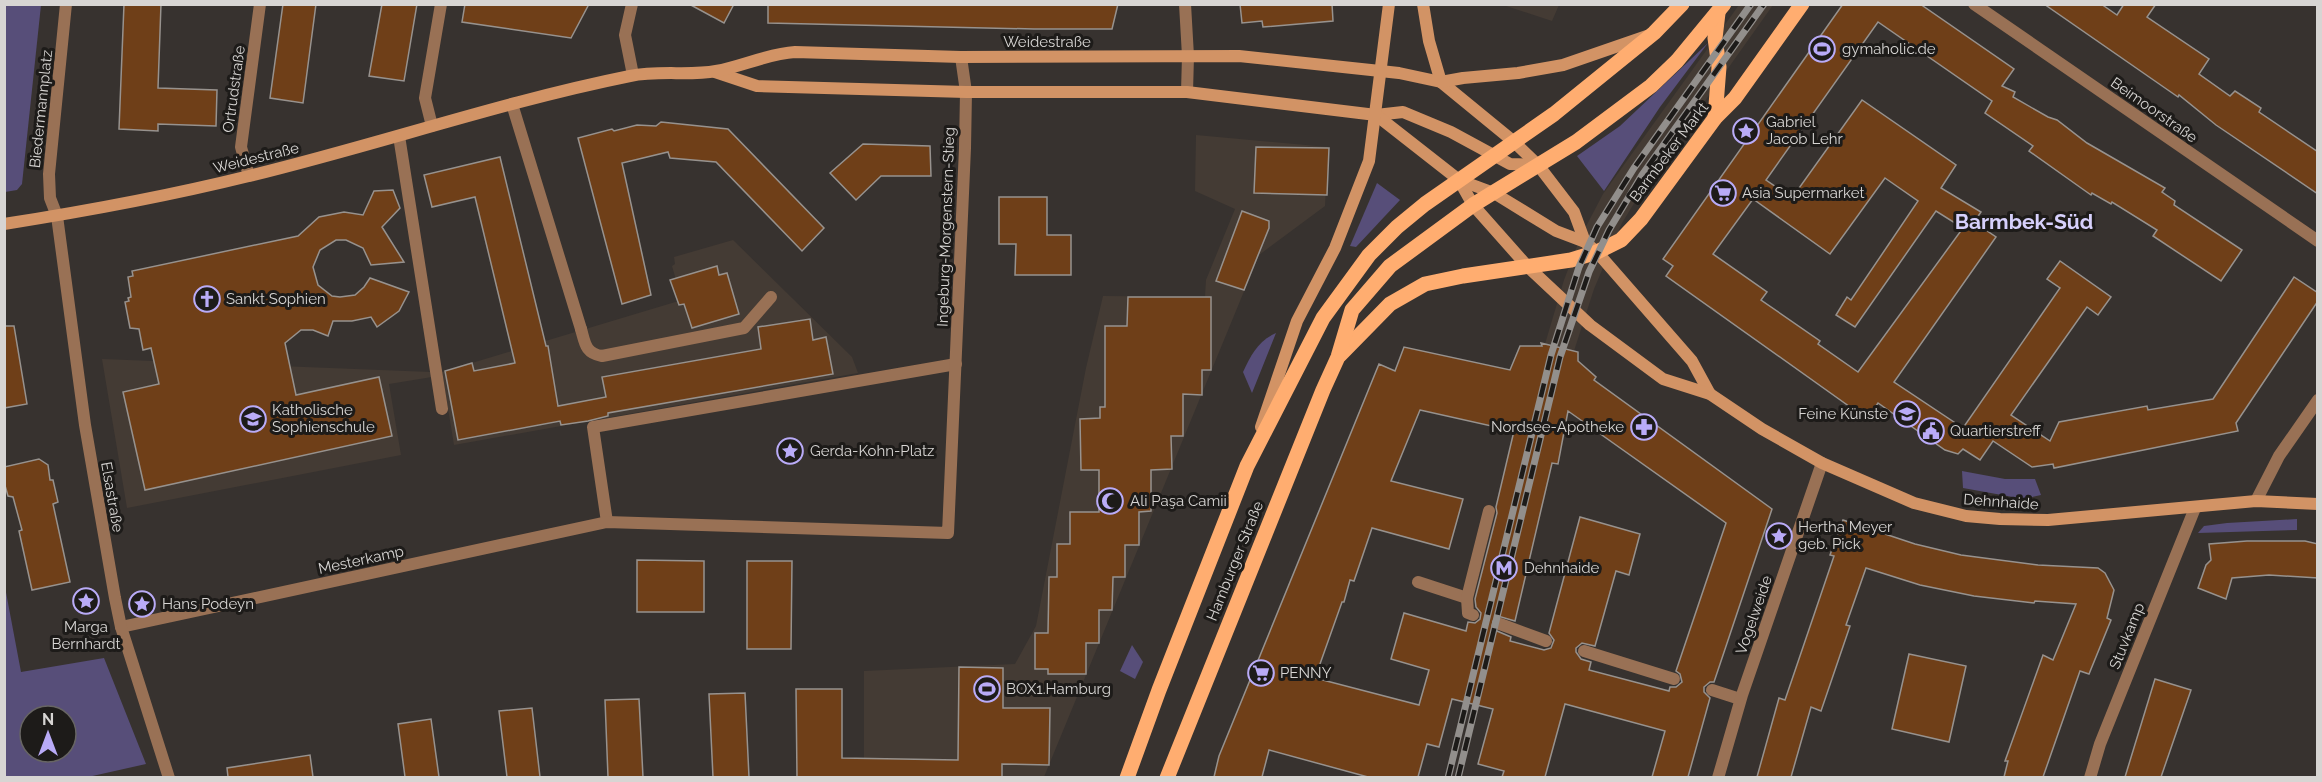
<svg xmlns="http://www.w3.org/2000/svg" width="2322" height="782" font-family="Raleway,sans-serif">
  <rect width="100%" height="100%" fill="#37322f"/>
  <g fill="#443b34">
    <path d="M1503,5h56l-7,16z"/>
    <path d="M1739,5h34l-127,179 -24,39 -28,66 -20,62 -29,-7 19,-64 17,-44 22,-42z"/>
    <path d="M1196,135l132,12 -3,59 -66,49 -215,522 -180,1v-107l151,-7 21,-38 50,-258 17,-72 102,1 1,-17 29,-71 -40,-18z"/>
    <path d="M733,240l119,117 6,16 -404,72 -12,-73 240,-72 -10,-34 3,-2 -1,-7z"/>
    <path d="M102,359l329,13 1,5 -43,7 12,71 -274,53z"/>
  </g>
  <g fill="#574e79" fill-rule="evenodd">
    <path d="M5,4l36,1 -19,179 -5,6 -12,2z"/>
    <path d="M1708,43l-48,64 -56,84 -27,-35 43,-30z"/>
    <path d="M1377,183l23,17 -44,47 -6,-1z"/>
    <path d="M1276,333l-24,60 -9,-21c8,-17 15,-31 33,-39z"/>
    <path d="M1962,471l43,8h30l6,16 -17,4 -61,-11z"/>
    <path d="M2297,519v11l-99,3 6,-7 23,-3z"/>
    <path d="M5,587l16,85 83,-14 42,106 -58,13h-83zM30,716h36v36h-36z"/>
    <path d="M1132,645l11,17 -8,17 -15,-8z"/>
  </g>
  <g fill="#6f3f18" stroke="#97928e" stroke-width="1.5" fill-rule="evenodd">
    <path d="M124,4h37l-3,84 59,2 -1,36 -58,-2v7l-39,-2z"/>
    <path d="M283,4h33l-13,99 -33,-5z"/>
    <path d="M382,4h35l-13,77 -35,-5z"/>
    <path d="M465,4h124l-18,34 -109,-16z"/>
    <path d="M689,4h45l-10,19z"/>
    <path d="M768,4h350l-6,25h-78l-266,-6z"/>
    <path d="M1240,4h92l1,17 -70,6 -1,-6 -20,2z"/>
    <path d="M1843,4h77l94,65 -12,17 13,6 -2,5 35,20 9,3 30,23 78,45 -3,4 13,9 -1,4 68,45 -21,31 -68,-45 4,-6 -45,-28 -1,2 -19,-11 -1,2 -62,-44 4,-5 -48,-33 7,-12 -114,-79 -112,158 26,18 70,-98 94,65 -15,23 40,24 -7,10 22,15 -102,145 69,46 97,-140 -13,-9 13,-18 51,36 -13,18 -11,-8 -76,108 39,26 9,-19 88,-16 1,4 65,-11 81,-122 24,16v8l-82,122 2,8 -184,37 -1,-4 -21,3 -39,-26 -13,19 -17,-11 -5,5 -13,-4 -67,-47 -11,16 -201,-143 7,-10 -10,-7zM1885,178l33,23 -67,99 -4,-3 -11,18 19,12 81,-116 27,17 -105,144 -40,-28 2,-3 -59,-41 6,-8 -54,-38 40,-55 77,55z"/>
    <path d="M2044,4h57l16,11 7,-11h32l-9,13 62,42 -10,15 31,22 5,-5 26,17 -2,4 59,40v42l-102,-69 -37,-30 -1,2z"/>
    <path d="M661,122l67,7 96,99 -22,23 -86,-89 -46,-4 -2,-6 -46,11 29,132 -29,9 -44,-166 34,-9 2,2 23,-6 19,1z"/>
    <path d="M863,144l67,2 1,30h-50l-25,24 -26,-27z"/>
    <path d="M1256,147l73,1 -2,47 -73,-2z"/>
    <path d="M500,157l46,189h2l10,60 48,-9 -4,-20 159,-28 -3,-22 52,-8 3,21 13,-3 7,37 -225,39v3l-20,5 -27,4 -1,-4 -102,19 -13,-69 27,-8 2,8 41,-8 -40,-166 -43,10 -8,-32z"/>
    <path d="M393,190l7,18 -18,19 22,35 -33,3 -8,-17 -17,-8h-10l-16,10 -7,17 5,18 14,11 8,1 15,-2 9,-8 6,-9 39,14 -10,19 -22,16 -6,-10 -19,4h-19l-5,15 -15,-6h-12l-16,13 11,52 83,-18 13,59 -247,54 -22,-98 36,-8 -8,-36 -8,2 -4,-21 -9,-1 -5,-26 4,-1 -1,-3 3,-1 -3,-20 5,-1 -1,-5 166,-35 21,-19 25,-5 19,3 11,-24z"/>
    <path d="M999,197h48v38h24v40h-56l1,-31h-17z"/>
    <path d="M1242,211l27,10v7l-25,62 -28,-9z"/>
    <path d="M717,266l2,9 8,-2 12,41 -47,14 -8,-24 -5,1 -9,-25z"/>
    <path d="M1128,297h83v73h-9v25l-19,-1v42h-12l1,33 -21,1v41l-12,1v33h-14v32h-12l-1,33h-13v33h-13v31h-38v-5h-13v-36h13l1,-56h8v-33h13v-32h29v-42h-18l-1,-51 20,-1v-11h5v-81h22z"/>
    <path d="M4,326h10l13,78 -23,4z"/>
    <path d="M1541,343l37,9v9l18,16 -2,3 178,129 -58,173h-4l-6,5v5l6,6 -22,79h-36l13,-46 -100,-27 -20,73h-43l2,-6 -26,-7 15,-55 -41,-10 -13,48 -12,-3 -9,33h-50l-99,-27 -7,27h-48l5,-21 160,-392 16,7 9,-24 106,23 10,-24h22zM1420,410l94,21 -18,76 1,6 -22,86 1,8 5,6 -1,6 -5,4 -7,-1 -2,9 -62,-18 -13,46 38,11 -10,35 -104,-27 27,-76h2l6,-22 4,1 18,-53 77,21 14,-50 -72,-18zM1568,411l158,112 -50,148 4,3 2,8 -6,5h-6l-1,4 -80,-21 2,-8 -10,-3 -5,-7v-4l6,-5 13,3 21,-75 13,4 11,-41 -60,-17 -31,116 5,7 -3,8 -7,2 -34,-9 1,-4 -14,-6 -5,-5 1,-5 5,-5 17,5 37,-158 6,1z"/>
    <path d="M39,459l9,6 2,15h3l5,22 -5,2 17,78 -38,8 -13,-59 3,-1 -9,-33 -5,-1 -4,-14v-15z"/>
    <path d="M1843,520l72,24 46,11 77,10 60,3 7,5 9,17 -7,28 4,2 -22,54 -9,-3 -37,106h-39l4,-16h-3l38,-106 10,5 23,-56 -41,-3 -1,2 -60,-7 -54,-11 -54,-17 -20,57 4,1 -29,85 -10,-4 -20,70h-34l22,-79 6,2 49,-144 -4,-1z"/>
    <path d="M2247,541h58l13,3v34l-49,-3 -37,3 -6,21 -28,-11 8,-23 5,-5 -2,-16z"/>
    <path d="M637,560l67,1v51h-67z"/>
    <path d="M747,561h45l-1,88h-44z"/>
    <path d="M1909,654l57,12 -17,76 -57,-13z"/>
    <path d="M959,667l44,1v40h47l-1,57 -47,-1v13h-205l-1,-88h46v69l116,2z"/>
    <path d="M2155,679l36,11 -30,87h-36z"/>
    <path d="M745,693l4,84h-36l-4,-83z"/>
    <path d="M639,699l4,78h-35l-3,-77z"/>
    <path d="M532,708l8,69h-33l-8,-66z"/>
    <path d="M431,719l8,58h-34l-7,-53z"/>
    <path d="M310,755l3,22h-85l-1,-9z"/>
  </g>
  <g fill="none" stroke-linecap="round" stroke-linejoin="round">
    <g stroke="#997155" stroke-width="12">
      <path d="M399,136l43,273"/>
      <path d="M581,329c4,14 4,24 21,27l142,-28 27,-31"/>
      <path d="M607,522l-14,-95 363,-63"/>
      <path d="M1418,582l49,16"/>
      <path d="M1473,615l-5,-2 -1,-15 22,-87"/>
      <path d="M1500,624l46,17"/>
      <path d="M121,627l486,-105 341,11 17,-385 1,-56 -5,-35"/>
      <path d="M1584,651l90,28"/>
      <path d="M1712,690l28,9"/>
    </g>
    <g stroke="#997155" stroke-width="12">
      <path d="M66,4l-17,170 1,24 7,18 28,209 30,173 6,29 48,151"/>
      <path d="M632,4l-7,31 8,40"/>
      <path d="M1185,4l3,52 -1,36"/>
      <path d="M1974,4l344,237"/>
      <path d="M512,104l69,225"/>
      <path d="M432,126l-7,-28 16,-94"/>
      <path d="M249,176l-8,-29 19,-143"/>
      <path d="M2256,501l23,-45 39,-56"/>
      <path d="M1718,778l24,-83 80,-232"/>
      <path d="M2090,778l10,-34 95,-236"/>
    </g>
    <g stroke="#d29365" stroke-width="12">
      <path d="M1423,4l6,37 12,41"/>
      <path d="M715,72l42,14 209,6h221l189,23 27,-3 48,20 59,32 28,1"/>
      <path d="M1441,82l72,59 25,24 36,47 11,30 12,10 95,109 18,33"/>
      <path d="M1376,115l83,65 14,25 55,62 62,58 73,54 47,15 52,35 60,34 92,40 52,13 34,3 48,1 208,-19 62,3"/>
      <path d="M1459,180l35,13 62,38 29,11"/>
      <path d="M4,224c83,-13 164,-28 245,-48 128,-31 252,-74 381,-100 29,-6 60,0 86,-5 27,-5 51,-17 79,-19l166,5 278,-1 160,17 42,9 22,-4 55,-5 45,-8 84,-29"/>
      <path d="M1261,427l36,-106 38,-73 34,-87 20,-157"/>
    </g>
    <g stroke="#ffad70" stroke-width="15">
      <path d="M1715,118l4,-51 -4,-29 3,-25"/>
      <path d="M1340,355l50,-51 35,-20 38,-8 108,-16 26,-8 24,-12 20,-21 74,-101 20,-20 67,-94"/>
      <path d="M1127,778l32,-88 88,-224 76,-148 46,-63 28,-28 28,-23 129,-90 100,-81 28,-29"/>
      <path d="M1167,778l156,-388 15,-33 14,-47 38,-44 83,-61 103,-63 75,-56 26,-25 47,-57"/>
    </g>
    <g stroke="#928f8c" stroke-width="7">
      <g id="rail">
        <path d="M1448,778l103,-423 28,-88 18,-40 37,-59 117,-164"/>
        <path d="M1458,778l102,-421 29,-85 20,-42 33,-55 122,-171"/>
      </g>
    </g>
    <use href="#rail" stroke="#1d1b19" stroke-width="4.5" stroke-dasharray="14" stroke-linecap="butt"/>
  </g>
  <defs>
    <g id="stadium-ring" transform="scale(1.35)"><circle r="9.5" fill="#1d1b19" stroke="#b9abf7" stroke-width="1.5"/><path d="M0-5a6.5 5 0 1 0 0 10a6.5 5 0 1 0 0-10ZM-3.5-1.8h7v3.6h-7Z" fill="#b9abf7"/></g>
    <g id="sight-ring" transform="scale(1.35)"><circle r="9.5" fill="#1d1b19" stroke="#b9abf7" stroke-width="1.5"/><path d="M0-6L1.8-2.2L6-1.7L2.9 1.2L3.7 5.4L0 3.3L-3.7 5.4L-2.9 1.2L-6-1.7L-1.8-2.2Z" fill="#b9abf7"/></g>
    <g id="supermarket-ring" transform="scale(1.35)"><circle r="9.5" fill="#1d1b19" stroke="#b9abf7" stroke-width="1.5"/><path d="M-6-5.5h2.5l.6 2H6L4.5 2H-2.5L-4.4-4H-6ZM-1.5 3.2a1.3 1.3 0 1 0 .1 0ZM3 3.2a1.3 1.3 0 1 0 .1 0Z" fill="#b9abf7"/></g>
    <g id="church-ring" transform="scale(1.35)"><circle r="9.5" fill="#1d1b19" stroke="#b9abf7" stroke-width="1.5"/><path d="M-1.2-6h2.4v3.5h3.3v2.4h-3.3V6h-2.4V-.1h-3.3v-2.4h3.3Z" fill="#b9abf7"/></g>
    <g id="school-ring" transform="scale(1.35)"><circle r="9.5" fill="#1d1b19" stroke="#b9abf7" stroke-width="1.5"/><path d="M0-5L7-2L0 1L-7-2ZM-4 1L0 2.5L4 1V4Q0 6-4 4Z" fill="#b9abf7"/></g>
    <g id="pharmacy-ring" transform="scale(1.35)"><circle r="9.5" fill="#1d1b19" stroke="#b9abf7" stroke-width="1.5"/><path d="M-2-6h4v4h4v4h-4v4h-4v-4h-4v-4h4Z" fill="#b9abf7"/></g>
    <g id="civic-ring" transform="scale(1.35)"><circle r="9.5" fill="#1d1b19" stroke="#b9abf7" stroke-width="1.5"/><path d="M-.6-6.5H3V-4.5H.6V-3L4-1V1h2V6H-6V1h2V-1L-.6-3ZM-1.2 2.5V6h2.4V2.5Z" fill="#b9abf7"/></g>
    <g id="mosque-ring" transform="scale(1.35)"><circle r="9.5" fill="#1d1b19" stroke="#b9abf7" stroke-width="1.5"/><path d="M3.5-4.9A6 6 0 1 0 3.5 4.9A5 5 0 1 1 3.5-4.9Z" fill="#b9abf7"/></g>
    <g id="metro-ring" transform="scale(1.35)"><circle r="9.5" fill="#1d1b19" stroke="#b9abf7" stroke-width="1.5"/><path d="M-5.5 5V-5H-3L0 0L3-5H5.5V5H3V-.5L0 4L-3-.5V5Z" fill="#b9abf7"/></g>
  </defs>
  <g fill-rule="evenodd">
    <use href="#stadium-ring" x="1822" y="49"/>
    <use href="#sight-ring" x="1746" y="131"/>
    <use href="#supermarket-ring" x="1723" y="193"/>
    <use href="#church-ring" x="207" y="299"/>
    <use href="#school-ring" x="1907" y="414"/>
    <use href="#school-ring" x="253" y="419"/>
    <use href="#pharmacy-ring" x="1644" y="427"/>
    <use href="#civic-ring" x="1931" y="431"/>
    <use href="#sight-ring" x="790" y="451"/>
    <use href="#mosque-ring" x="1110" y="501"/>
    <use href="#sight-ring" x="1779" y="536"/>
    <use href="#metro-ring" x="1504" y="568"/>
    <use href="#sight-ring" x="86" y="601"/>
    <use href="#sight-ring" x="142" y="604"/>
    <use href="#supermarket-ring" x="1261" y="673"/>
    <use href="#stadium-ring" x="987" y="689"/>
  </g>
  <g text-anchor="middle" stroke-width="6" stroke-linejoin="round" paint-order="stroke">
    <g font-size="15" fill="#d7d5d3" stroke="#1d1b19">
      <text x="1047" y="47">Weidestraße</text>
      <text transform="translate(234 89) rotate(-82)" y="5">Ortrudstraße</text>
      <text transform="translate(41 109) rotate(-84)" y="5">Biedermannplatz</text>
      <text transform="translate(2154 110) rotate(35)" y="5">Beimoorstraße</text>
      <text transform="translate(1669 152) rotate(-53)" y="5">Barmbeker Markt</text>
      <text transform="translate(256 158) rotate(-14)" y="5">Weidestraße</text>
      <text transform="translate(946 227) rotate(-88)" y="5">Ingeburg-Morgenstern-Stieg</text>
      <text transform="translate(112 497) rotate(80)" y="5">Elsastraße</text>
      <text transform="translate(2001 502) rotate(4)" y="5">Dehnhaide</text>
      <text transform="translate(361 560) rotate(-12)" y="5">Mesterkamp</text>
      <text transform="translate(1235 561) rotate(-68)" y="5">Hamburger Straße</text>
      <text transform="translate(1754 615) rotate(-71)" y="5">Vogelweide</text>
      <text transform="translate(2127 636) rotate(-68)" y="5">Stuvkamp</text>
    </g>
    <g font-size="15" fill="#d7d5d3" stroke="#1d1b19" text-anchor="start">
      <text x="1842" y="54">gymaholic.de</text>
      <text x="1766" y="127">Gabriel<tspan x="1766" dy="17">Jacob Lehr</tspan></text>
      <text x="1742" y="198">Asia Supermarket</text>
      <text x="226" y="304">Sankt Sophien</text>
      <text x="272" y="415">Katholische<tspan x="272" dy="17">Sophienschule</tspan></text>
      <text x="1888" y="419" text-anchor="end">Feine Künste</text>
      <text x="1624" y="432" text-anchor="end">Nordsee-Apotheke</text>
      <text x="1950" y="436">Quartierstreff</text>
      <text x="810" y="456">Gerda-Kohn-Platz</text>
      <text x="1130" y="506">Ali Paşa Camii</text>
      <text x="1798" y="532">Hertha Meyer<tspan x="1798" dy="17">geb. Pick</tspan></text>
      <text x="1524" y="573">Dehnhaide</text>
      <text x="162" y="609">Hans Podeyn</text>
      <text x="86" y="632" text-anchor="middle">Marga<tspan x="86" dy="17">Bernhardt</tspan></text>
      <text x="1280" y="678">PENNY</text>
      <text x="1006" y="694">BOX1.Hamburg</text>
    </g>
    <g font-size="21" font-weight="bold" fill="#d6d0fb" stroke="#1d1b19">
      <text x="2024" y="229">Barmbek-Süd</text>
    </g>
  </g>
  <rect width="2322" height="782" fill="none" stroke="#d7d5d3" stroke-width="12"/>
  <g transform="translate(48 734)"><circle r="28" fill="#1d1b19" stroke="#676563" stroke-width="1.5"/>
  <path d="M0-4.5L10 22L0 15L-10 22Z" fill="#b9abf7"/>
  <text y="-9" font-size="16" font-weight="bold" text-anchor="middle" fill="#d7d5d3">N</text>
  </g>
</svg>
